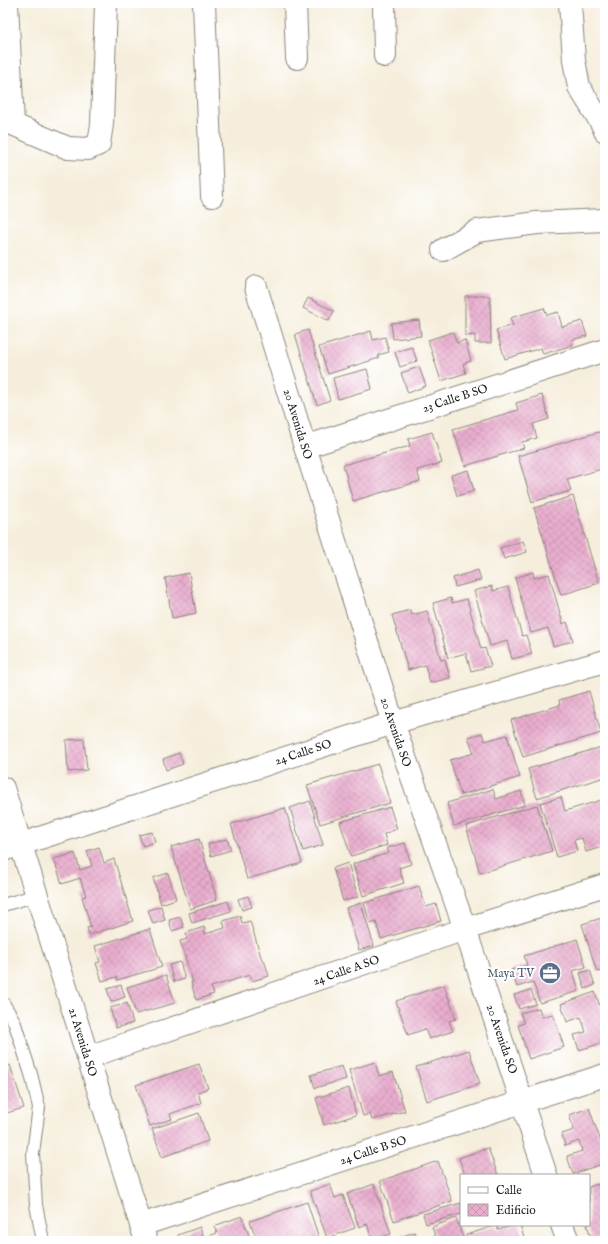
<svg xmlns="http://www.w3.org/2000/svg" width="608" height="1244" font-family="'IM FELL English',serif">
  <defs>
    <pattern id="building-cross-hatch" width="8" height="8" patternUnits="userSpaceOnUse"><rect width="8" height="8" fill="#e9adce"/><path d="M0 0l8 8M0 8l8-8" fill="none" stroke="#c794b0"/></pattern>
  </defs>
  <rect width="100%" height="100%" fill="#fff"/>
  <filter id="ink" filterUnits="userSpaceOnUse"><feTurbulence type="fractalNoise" baseFrequency=".025" numOctaves="2"/><feDisplacementMap in="SourceGraphic" scale="8" xChannelSelector="R" yChannelSelector="G"/><feConvolveMatrix kernelMatrix="1 2 1 2 8 2 1 2 1" color-interpolation-filters="sRGB"/></filter>
  <filter id="wash" filterUnits="userSpaceOnUse"><feTurbulence type="fractalNoise" baseFrequency=".012" numOctaves="4" result="noise"/><feDisplacementMap in="SourceGraphic" scale="16" xChannelSelector="R" yChannelSelector="G"/><feGaussianBlur stdDeviation="0.9" result="paint"/><feColorMatrix in="noise" values="0 0 0 0 0 0 0 0 0 0 0 0 0 0 0 0 0 1.4 0 .05"/><feComposite in="paint" operator="in"/></filter>
  <g filter="url(#wash)">
    <rect width="100%" height="100%" fill="#f6eedc"/>
    <g id="blocks">
      <g fill="url(#building-cross-hatch)">
        <path d="M465,296h25l1,47h-16v-8l-10,1z"/>
        <path d="M308,298l26,13 -5,10 -26,-13z"/>
        <path d="M544,308l3,7 11,-3 4,15 20,-6 5,15 -16,4 2,5 -30,9 -2,-6 -36,11 -9,-29 17,-5 -3,-7z"/>
        <path d="M419,320l2,16 -28,3 -2,-16z"/>
        <path d="M308,330l22,70 -13,5 -22,-71z"/>
        <path d="M371,331l2,9 12,-3 4,15 -11,3 1,3 -51,16 -9,-27z"/>
        <path d="M453,332l4,11 8,-3 6,21 -8,3 3,9 -25,8 -13,-41z"/>
        <path d="M412,347l5,14 -17,6 -5,-15z"/>
        <path d="M419,367l7,19 -18,7 -7,-20z"/>
        <path d="M367,369l5,20 -34,10 -5,-21z"/>
        <path d="M542,395l7,24 -16,5 4,14 -15,4 2,6 -59,18 -12,-37 65,-19 -2,-7z"/>
        <path d="M602,431l3,10v27l-38,11 4,12 -39,11 -14,-46z"/>
        <path d="M432,432l10,31 -25,7 3,11 -67,20 -10,-36 67,-19 -2,-7z"/>
        <path d="M468,470l6,21 -17,5 -6,-21z"/>
        <path d="M573,496l26,87 -38,12 -27,-87z"/>
        <path d="M523,541l4,11 -23,7 -4,-11z"/>
        <path d="M478,570l3,10 -26,7 -2,-9z"/>
        <path d="M533,572l1,6 15,-4 14,50 4,-2 6,19 -20,5 -5,-18 -17,5 -16,-55z"/>
        <path d="M189,573l7,40 -24,5 -7,-40z"/>
        <path d="M492,586l1,5 15,-4 14,49 4,-1 6,19 -20,5 -5,-18 -17,5 -16,-55z"/>
        <path d="M451,598l1,5 15,-4 14,50 4,-1 6,18 -20,5 -5,-18 -18,5 -15,-55z"/>
        <path d="M410,610l2,5 15,-4 14,49 4,-1 5,19 -20,5 -5,-18 -17,5 -16,-55z"/>
        <path d="M589,691l12,42 -78,24 -12,-37 49,-15 -1,-5z"/>
        <path d="M482,733l3,8 22,-6 13,42 -59,18 -11,-35 24,-7 -6,-16z"/>
        <path d="M84,739l3,31 -19,2 -2,-32z"/>
        <path d="M605,746v31l-68,21 -9,-29z"/>
        <path d="M179,753l4,11 -17,6 -3,-11z"/>
        <path d="M378,764l12,39 -70,21 -13,-39z"/>
        <path d="M493,789l3,10 25,-8 4,14 -71,21 -7,-23z"/>
        <path d="M561,797l4,14 40,-12v47l-19,6 -4,-14 -8,2 3,11 -20,6 -17,-54z"/>
        <path d="M310,801l13,44 -20,6 -13,-43z"/>
        <path d="M537,805l15,46 -72,22 -14,-47z"/>
        <path d="M390,807l7,22 -13,5 3,11 -36,11 -11,-34z"/>
        <path d="M285,808l17,55 -55,16 -16,-55z"/>
        <path d="M152,832l3,10 -12,4 -4,-11z"/>
        <path d="M199,839l18,61 -27,9 -19,-62z"/>
        <path d="M227,839l4,11 -20,6 -3,-12z"/>
        <path d="M405,843l6,21 -12,4 5,15 -41,13 -10,-32 36,-11 -2,-5z"/>
        <path d="M99,847l5,16 10,-4 19,62 -44,14 -2,-7 4,-1 -9,-30 4,-1 -6,-18 -18,6 -8,-25 21,-6 5,17 12,-4 -5,-15z"/>
        <path d="M348,863l10,34 -15,4 -10,-33z"/>
        <path d="M168,873l8,26 -15,5 -8,-26z"/>
        <path d="M419,886l7,21 10,-3 5,17 -60,18 -5,-17 -6,2 -6,-21z"/>
        <path d="M248,896l4,11 -10,3 -4,-11z"/>
        <path d="M228,901l3,10 -39,12 -3,-10z"/>
        <path d="M361,903l13,43 -15,4 -13,-42z"/>
        <path d="M161,906l4,14 -12,4 -5,-14z"/>
        <path d="M240,916l2,7 8,-2 12,39h2l5,16 -17,5 -2,-6 -39,12 3,7 -18,6 -5,-18h2l-13,-41 7,-2 -1,-6 18,-6 1,7 20,-6 -2,-7z"/>
        <path d="M180,917l4,10 -12,4 -3,-11z"/>
        <path d="M605,917v53l-8,2 -15,-48z"/>
        <path d="M150,929l12,38 -45,13v-3l-15,4 -6,-18 4,-1 -5,-16z"/>
        <path d="M577,939l9,28 -13,4 6,20 -39,12 -7,-21 -16,5 -6,-17 16,-5 -3,-9z"/>
        <path d="M180,962l5,17 -11,3 -5,-17z"/>
        <path d="M590,970l5,15 -10,4 -5,-16z"/>
        <path d="M166,975l9,28 -39,11 -9,-27z"/>
        <path d="M121,985l4,12 -14,5 -4,-13z"/>
        <path d="M444,985l12,34 -7,2 4,10 -24,8 -4,-10 -17,6 -12,-34z"/>
        <path d="M531,990l5,14 -17,5 -5,-14z"/>
        <path d="M595,992l10,29v21l-26,8 -5,-15 12,-3 -5,-15 -14,5 -6,-18z"/>
        <path d="M127,1003l6,20 -17,5 -6,-20z"/>
        <path d="M539,1008l3,9 11,-3 11,33 -35,12 -11,-34 6,-2 -4,-10z"/>
        <path d="M469,1050l11,34 -53,17 -11,-34z"/>
        <path d="M375,1062l4,14 14,-4 12,39 -33,9 -2,-6 -7,2 -14,-46z"/>
        <path d="M199,1064l9,24 -10,4 3,11 -31,11 2,5 -22,7 -14,-41z"/>
        <path d="M10,1065l14,43 -21,6v-47z"/>
        <path d="M342,1066l4,13 -31,9 -4,-13z"/>
        <path d="M349,1088l7,27 -32,10 -8,-27z"/>
        <path d="M589,1108l16,45v10l-32,11 -6,-18 15,-5 -3,-10 -14,5 -3,-12 12,-4 -5,-15z"/>
        <path d="M199,1113l9,28 -46,16 -10,-28z"/>
        <path d="M488,1148l10,27h-33l-6,-17z"/>
        <path d="M438,1161l14,40 -58,20 -14,-40z"/>
        <path d="M330,1184l5,14 8,-3 12,33 -28,10 -17,-47z"/>
        <path d="M374,1184l17,50 -19,6 -5,-16 -8,3 -12,-33z"/>
        <path d="M598,1184l7,20v31l-13,5 -5,-15h2v-38z"/>
        <path d="M307,1202l13,39h-63l-7,-20z"/>
        <path d="M461,1203v11l-35,10 -3,-10z"/>
        <path d="M242,1216l9,25h-71l-2,-6 22,-8 4,11 13,-5 -3,-7z"/>
        <path d="M456,1218l8,23h-35l7,-3 -4,-11z"/>
        <path d="M497,1225l1,5 16,-5h6l5,16h-56l-3,-6z"/>
        <path d="M415,1232l4,9h-21l-1,-3z"/>
      </g>
    </g>
  </g>
  <g filter="url(#ink)">
    <use href="#blocks" fill-opacity="0" stroke="#89857c" stroke-width="1"/>
    <g fill="none" stroke-linecap="round" stroke-linejoin="round">
      <g stroke="#89857c" stroke-width="14">
        <g id="lane">
          <path d="M3,905l34,-10"/>
          <path d="M3,1003l11,18 17,53 8,33 -6,46 3,52 7,36"/>
        </g>
      </g>
      <g stroke="#89857c" stroke-width="24">
        <g id="street">
          <path d="M7,3l6,121"/>
          <path d="M204,3l8,193"/>
          <path d="M295,3l2,55"/>
          <path d="M384,3l1,53"/>
          <path d="M570,3l4,57 5,27 23,37 3,7"/>
          <path d="M3,120l65,28 20,1 11,-5 3,-20 4,-121"/>
          <path d="M443,250l34,-19 60,-8 68,-3"/>
          <path d="M256,287l49,160 88,276 72,206 81,246"/>
          <path d="M305,447l300,-97"/>
          <path d="M3,788l143,453"/>
          <path d="M3,850l390,-127 212,-62"/>
          <path d="M88,1057l377,-128 140,-44"/>
          <path d="M141,1225l464,-150"/>
          <path d="M562,1225l6,16"/>
        </g>
      </g>
      <use href="#lane" stroke="#fff" stroke-width="12"/>
      <use href="#street" stroke="#fff" stroke-width="22"/>
    </g>
  </g>
  <defs>
    <g id="office-disc" transform="scale(1.15)"><circle r="9.5" fill="#5c6f8a" stroke="#fff"/><path d="M-6-3h4V-5.5h4V-3h4V5H-6ZM-1-4.5V-3h2v-1.5ZM-6 0V1H6V0Z" fill="#fff"/></g>
  </defs>
  <g fill-rule="evenodd">
    <use href="#office-disc" x="550" y="973"/>
  </g>
  <g text-anchor="middle" stroke-width="4" stroke-linejoin="round" paint-order="stroke">
    <g font-size="12" fill="#1c1c1c" stroke="#fff">
      <text transform="translate(455 398) rotate(-18)" y="4">23 Calle B SO</text>
      <text transform="translate(298 424) rotate(73)" y="4">20 Avenida SO</text>
      <text transform="translate(396 732) rotate(71)" y="4">20 Avenida SO</text>
      <text transform="translate(303 752) rotate(-18)" y="4">24 Calle SO</text>
      <text transform="translate(346 970) rotate(-19)" y="4">24 Calle A SO</text>
      <text transform="translate(502 1039) rotate(71)" y="4">20 Avenida SO</text>
      <text transform="translate(83 1042) rotate(73)" y="4">21 Avenida SO</text>
      <text transform="translate(373 1150) rotate(-18)" y="4">24 Calle B SO</text>
    </g>
    <g font-size="12" fill="#4e5e75" stroke="#fff" text-anchor="end">
      <text x="534" y="977">Maya TV</text>
    </g>
  </g>
  <rect width="608" height="1244" fill="none" stroke="#fff" stroke-width="16"/>
  <rect x="460" y="1174" width="130" height="52" fill="#ffffff" stroke="#a4a4a4"/>
  <rect x="468" y="1187" width="20" height="6" fill="#ffffff" stroke="#a4a4a4"/>
  <text x="496" y="1194" font-size="12" fill="#1c1c1c">Calle</text>
  <rect x="468" y="1204" width="20" height="12" fill="url(#building-cross-hatch)" stroke="#a4a4a4"/>
  <text x="496" y="1214" font-size="12" fill="#1c1c1c">Edificio</text>
</svg>
